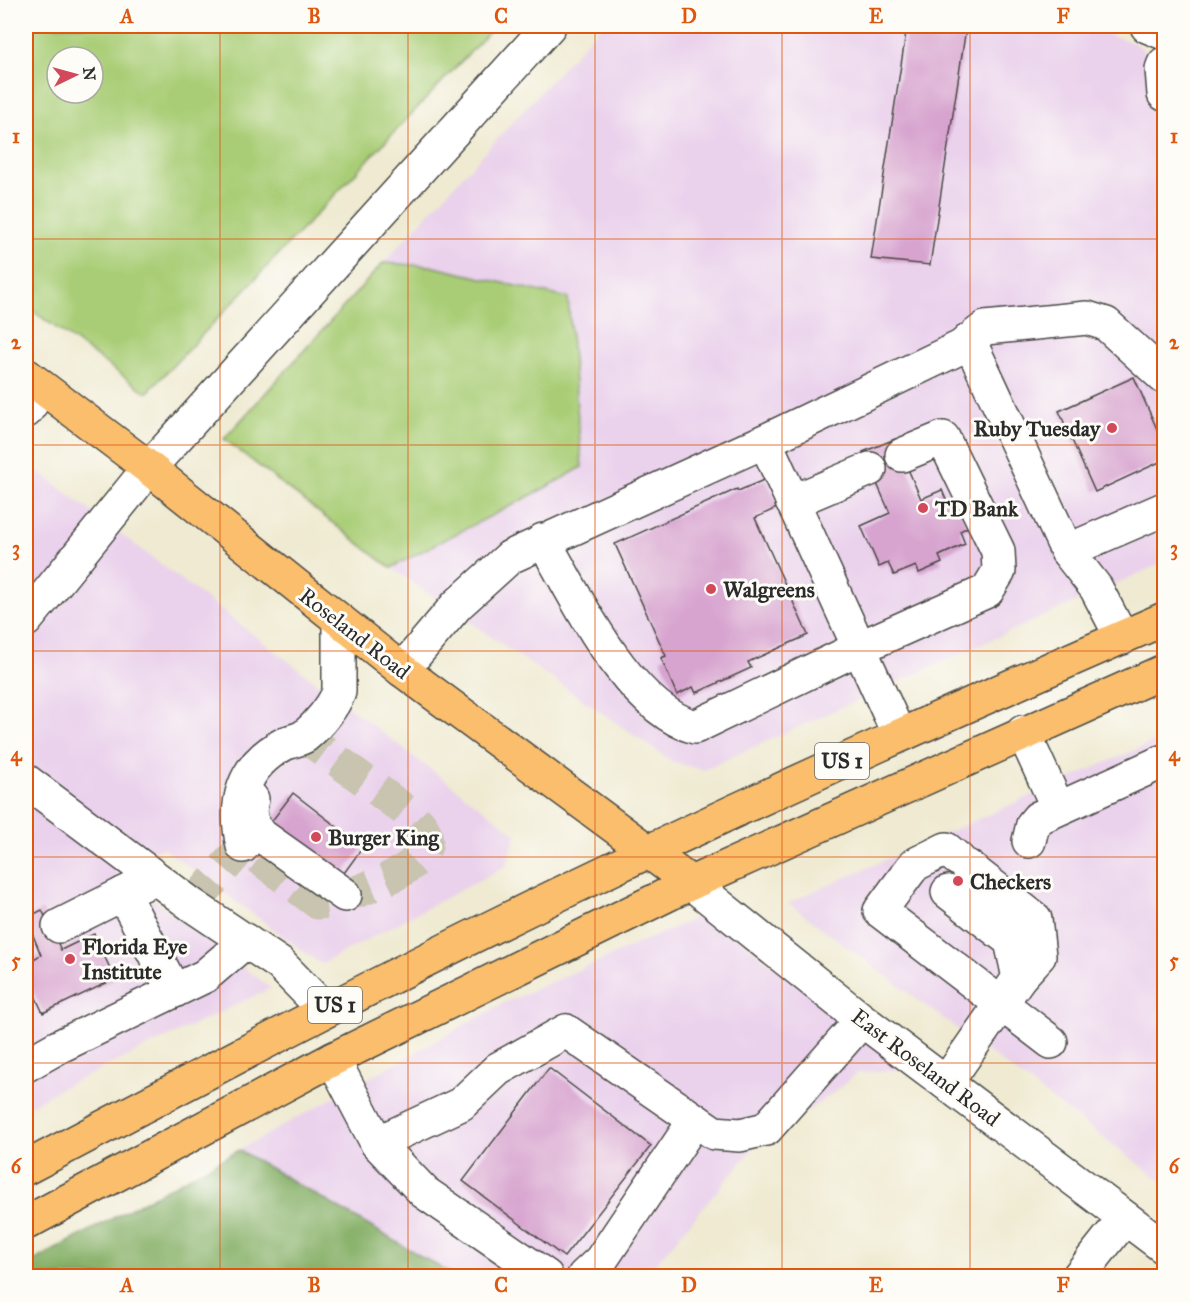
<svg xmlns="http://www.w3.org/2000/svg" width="1190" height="1302" font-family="'IM FELL Great Primer',serif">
  <rect width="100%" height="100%" fill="#fdfcf7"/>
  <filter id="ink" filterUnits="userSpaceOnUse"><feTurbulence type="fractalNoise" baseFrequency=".0167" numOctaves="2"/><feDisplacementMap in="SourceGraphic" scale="12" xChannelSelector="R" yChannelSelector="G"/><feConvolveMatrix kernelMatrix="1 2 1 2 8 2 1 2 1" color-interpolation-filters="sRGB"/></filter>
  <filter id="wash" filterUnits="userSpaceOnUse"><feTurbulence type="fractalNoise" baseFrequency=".008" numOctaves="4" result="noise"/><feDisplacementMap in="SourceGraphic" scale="24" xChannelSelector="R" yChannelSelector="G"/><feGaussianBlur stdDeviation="1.35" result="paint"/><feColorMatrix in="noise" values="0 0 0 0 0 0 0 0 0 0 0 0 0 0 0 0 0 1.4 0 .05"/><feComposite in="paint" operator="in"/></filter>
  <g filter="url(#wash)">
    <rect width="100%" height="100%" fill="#efead1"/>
    <g fill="#ead1ec">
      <path d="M601,26h481l52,17 30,23v496l-461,208 -30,-8 -282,-194 66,-36 77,-36 34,-198 -138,-32 -47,-3z"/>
      <path d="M26,462l490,372 -10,32 -185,98 -158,-116 -51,20 159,120 -212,101 -33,19z"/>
      <path d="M1164,737v446l-376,-280z"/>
      <path d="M707,913l193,152 -3,5 -40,3 -22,19 -79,53 -111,131h-190l-216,-126 263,-146z"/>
    </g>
    <g fill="#a9cd76" stroke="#6a7c50" stroke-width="1.5" fill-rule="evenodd">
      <path d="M26,26h469l-348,367 -121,-87zM57,57h36v36h-36z"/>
      <path d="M383,263l47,3 138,32 14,169c-62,37 -128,66 -191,101l-167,-129z"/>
    </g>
    <path fill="#86b067" stroke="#586e49" stroke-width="1.5" d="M239,1150l216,126h-429v-11z"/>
    <g id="blocks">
      <g fill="#d7a3cf">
        <path d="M907,26l59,2 -36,237 -59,-6z"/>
        <path d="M1134,377l30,68v15l-69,32 -36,-81z"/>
        <path d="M895,439l26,60 21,-9 5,12 8,-3 13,28 -8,4 5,13 -26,12 3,7 -23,10 -3,-7 -22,9 -6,-12 -9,4 -18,-41 29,-13 -27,-61z"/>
        <path d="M766,479l13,28 -24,11 53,117 -60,27 3,6 -55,25 -3,-6 -16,8 -16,-37 5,-2 -51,-112 122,-55 1,2z"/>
        <path d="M293,793l70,54 -24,33 -71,-54z"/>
        <path d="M42,910l19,40 33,-16 21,45 -72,34 -17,-37v-13l15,-8 -15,-37z"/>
        <path d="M549,1068l102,78 -87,111 -101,-76z"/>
      </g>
    </g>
  </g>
  <g filter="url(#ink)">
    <use href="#blocks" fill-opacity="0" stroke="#484844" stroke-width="1.5"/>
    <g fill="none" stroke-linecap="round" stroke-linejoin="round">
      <path stroke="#c8c4b0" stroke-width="33" stroke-dasharray="33 16" stroke-linecap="butt" d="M192,905l51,-59 75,57 10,-1c23,-9 112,-34 97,-70 -3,-7 -10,-13 -15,-18l-106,-78"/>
      <g stroke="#484844" stroke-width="36">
        <g id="minor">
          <path d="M1147,26l17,7"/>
          <path d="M1164,64l-2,5 2,25"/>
          <path d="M969,340l98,211 29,37 26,50"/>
          <path d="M26,411l16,-23"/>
          <path d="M765,441l134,294"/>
          <path d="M792,502l78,-33"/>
          <path d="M543,540c34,57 84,168 152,187l164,-79 128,-57 12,-20 -1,-20 -55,-113 -41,17"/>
          <path d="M1067,551l97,-42"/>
          <path d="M26,620l123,-152 400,-442"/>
          <path d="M402,670l55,-65 53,-48 255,-116 196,-94 24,-19 102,-10 19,6 58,53"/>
          <path d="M1023,732l35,76"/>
          <path d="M26,781l166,124 88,59 45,46"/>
          <path d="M252,799c-4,14 -1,24 7,35l86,61"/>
          <path d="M1029,841l4,-17 5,-6 126,-57"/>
          <path d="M243,846c-10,-43 -1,-80 41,-102 6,-3 15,-4 21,-8 13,-11 28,-29 34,-44v-70"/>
          <path d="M958,859l-12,-10 -32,16 -34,46 171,131"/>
          <path d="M691,883l171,137 302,227"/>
          <path d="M948,892l63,49 8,37"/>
          <path d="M123,894l51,97"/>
          <path d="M59,926l84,-42"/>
          <path d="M333,1059l44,84 47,49 122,84"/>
          <path d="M26,1065l32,-18 147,-71 41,-35"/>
          <path d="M946,1083l73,-105 20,-22 -4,-37 -68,-53"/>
          <path d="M377,1143l84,-39 37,-35 68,-38 148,102 26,2 26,-6 96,-109"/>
          <path d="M584,1276l17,-16 94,-140"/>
          <path d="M1079,1276l46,-58"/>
        </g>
      </g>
      <g stroke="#484844" stroke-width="36">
        <g id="major">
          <path d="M26,375l123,93 253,202 289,213"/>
          <path d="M26,1168c189,-100 378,-200 571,-292 187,-90 377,-174 567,-257"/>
          <path d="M26,1223l307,-164 358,-176 473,-212"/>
        </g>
      </g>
      <use href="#minor" stroke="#fff" stroke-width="33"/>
      <use href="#major" stroke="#fabe6d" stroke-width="33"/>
    </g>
  </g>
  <path fill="none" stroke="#df570e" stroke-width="1.5" stroke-opacity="0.55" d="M220,26v1250M408,26v1250M595,26v1250M782,26v1250M970,26v1250M26,239h1138M26,445h1138M26,651h1138M26,857h1138M26,1063h1138"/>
  <g fill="#d1495b" stroke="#fdfcf7" stroke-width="2">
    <circle cx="1112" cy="428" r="6"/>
    <circle cx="923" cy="508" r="6"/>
    <circle cx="711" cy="589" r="6"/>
    <circle cx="316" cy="837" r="6"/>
    <circle cx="958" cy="881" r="6"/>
    <circle cx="70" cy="959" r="6"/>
  </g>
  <g text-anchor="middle" stroke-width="6" stroke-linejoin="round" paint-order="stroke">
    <g fill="#fdfcf7" stroke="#6a6a68" stroke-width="1.5">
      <rect x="815" y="743" width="54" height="36" rx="4.5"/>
      <rect x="308" y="987" width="54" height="36" rx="4.5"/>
    </g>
    <g font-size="21" font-weight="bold" fill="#2b2b2b">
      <text x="842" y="768">US 1</text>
      <text x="335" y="1012">US 1</text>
    </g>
    <g font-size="22" font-weight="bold" fill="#2b2b2b" stroke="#fdfcf7" text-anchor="start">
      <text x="1100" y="436" text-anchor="end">Ruby Tuesday</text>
      <text x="935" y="516">TD Bank</text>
      <text x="723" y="597">Walgreens</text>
      <text x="328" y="845">Burger King</text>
      <text x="970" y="889">Checkers</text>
      <text x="82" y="954">Florida Eye<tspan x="82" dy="25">Institute</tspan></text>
    </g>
    <g font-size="22" fill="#2b2b2b" stroke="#fdfcf7">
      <text transform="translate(355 633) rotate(38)" y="8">Roseland Road</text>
      <text transform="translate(926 1067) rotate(37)" y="8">East Roseland Road</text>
    </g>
  </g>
  <rect width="1190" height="1302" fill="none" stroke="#fdfcf7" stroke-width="66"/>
  <g transform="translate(75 75) rotate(85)"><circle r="28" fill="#fdfcf7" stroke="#a9a8a5" stroke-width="1.5"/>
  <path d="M0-4.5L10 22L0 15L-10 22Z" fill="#d1495b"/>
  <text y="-9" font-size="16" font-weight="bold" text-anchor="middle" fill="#2b2b2b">N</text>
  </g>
  <rect x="33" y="33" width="1124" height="1236" fill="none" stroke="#df570e" stroke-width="2"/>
  <g font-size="20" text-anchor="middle" font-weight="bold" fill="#df570e">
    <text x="127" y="23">A</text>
    <text x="314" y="23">B</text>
    <text x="501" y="23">C</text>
    <text x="689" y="23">D</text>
    <text x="876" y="23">E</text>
    <text x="1063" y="23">F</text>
    <text x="16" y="143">1</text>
    <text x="1174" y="143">1</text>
    <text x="16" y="349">2</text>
    <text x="1174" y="349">2</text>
    <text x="16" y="555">3</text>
    <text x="1174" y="555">3</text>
    <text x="16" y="761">4</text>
    <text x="1174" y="761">4</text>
    <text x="16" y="967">5</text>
    <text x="1174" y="967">5</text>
    <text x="16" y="1173">6</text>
    <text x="1174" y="1173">6</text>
    <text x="127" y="1292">A</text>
    <text x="314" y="1292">B</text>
    <text x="501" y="1292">C</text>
    <text x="689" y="1292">D</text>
    <text x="876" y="1292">E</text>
    <text x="1063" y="1292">F</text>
  </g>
</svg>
